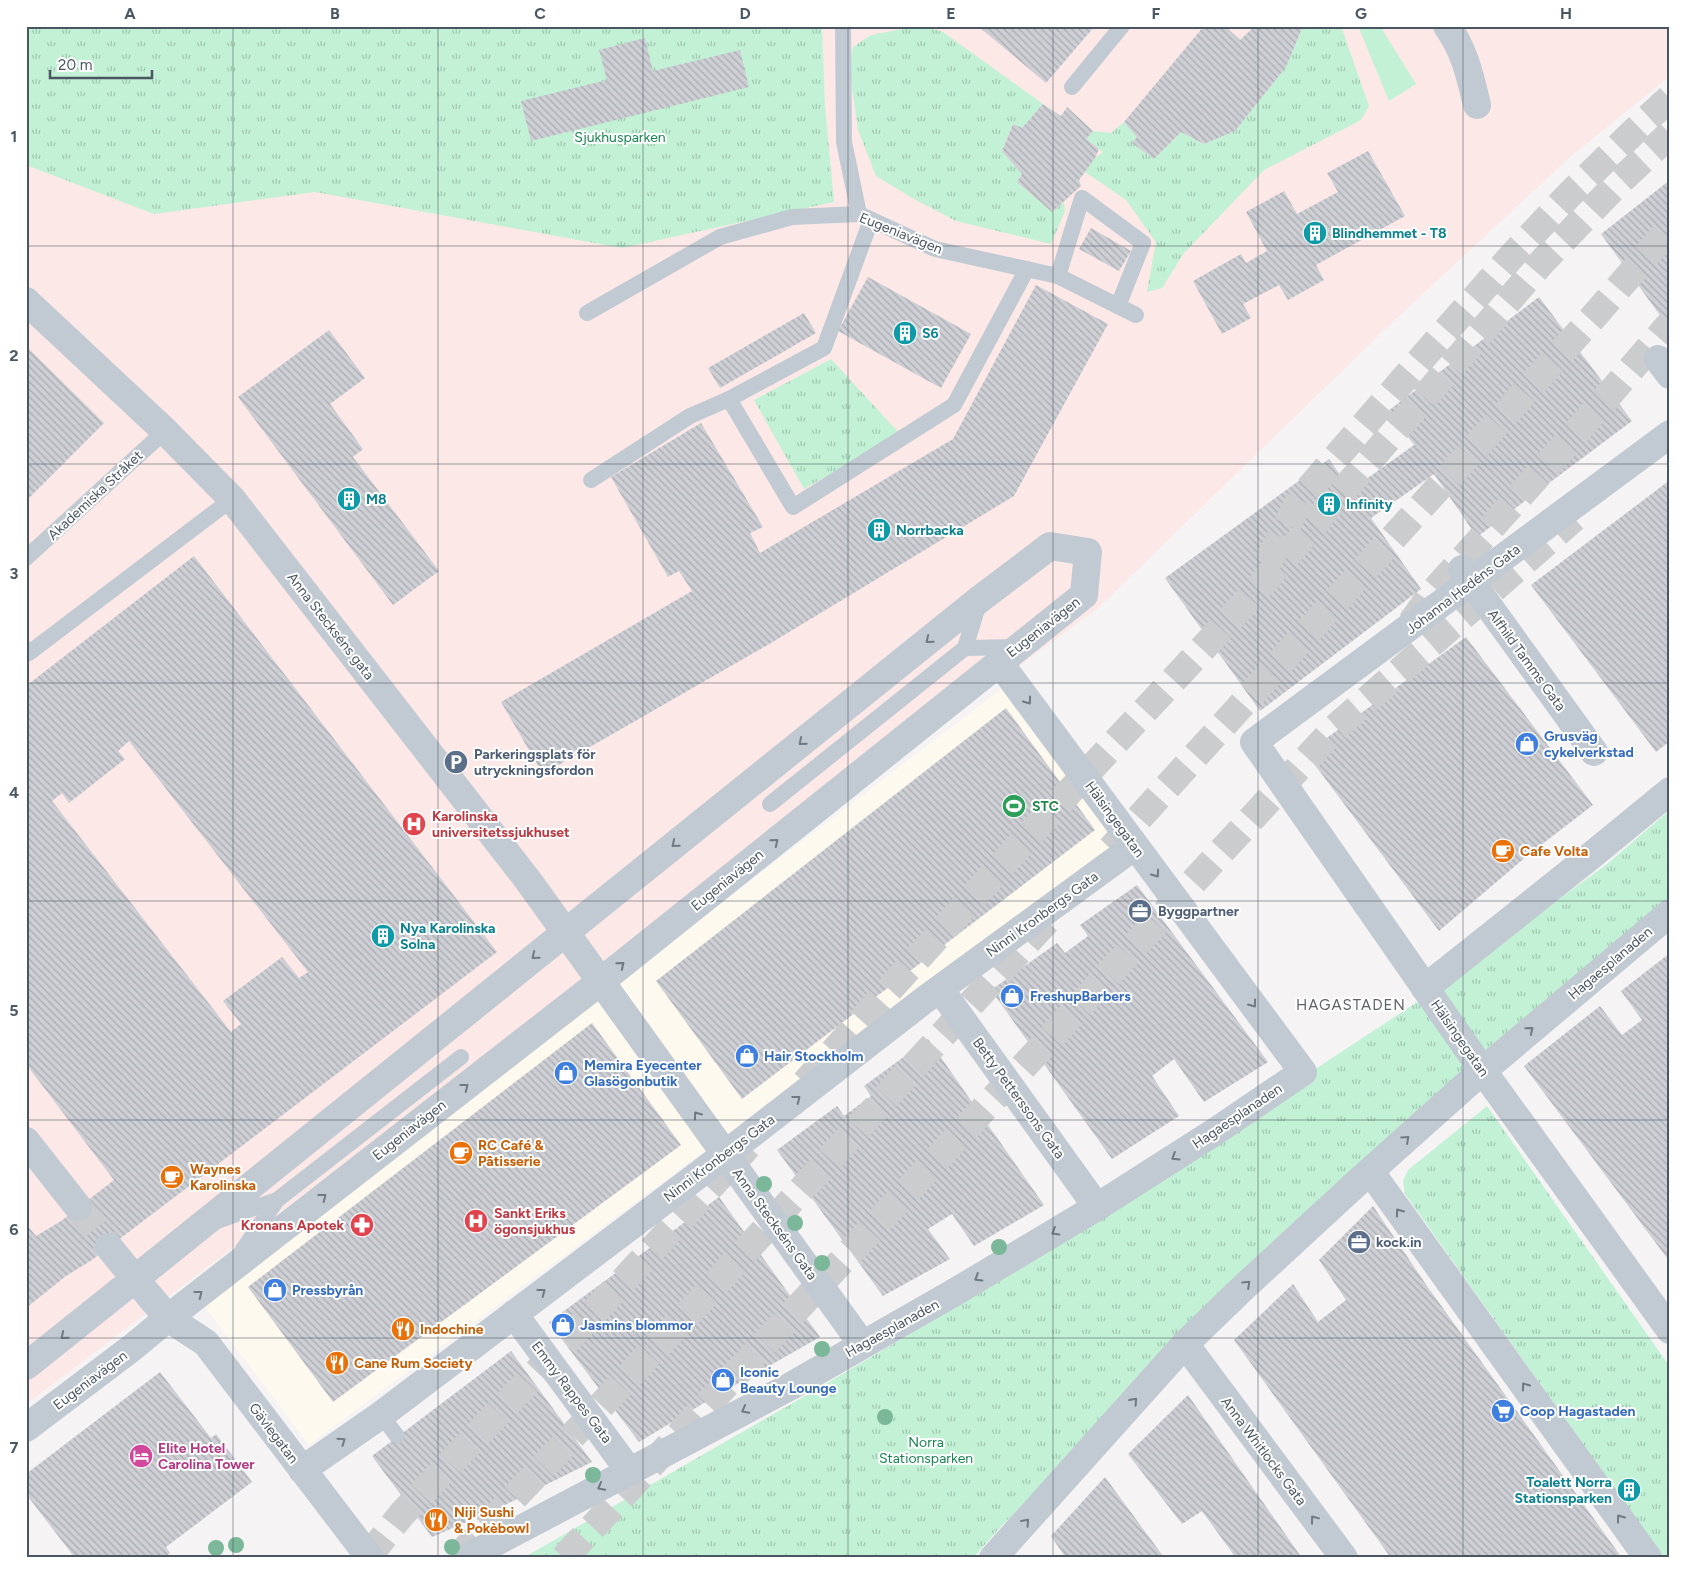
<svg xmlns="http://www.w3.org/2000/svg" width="1696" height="1584" font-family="Figtree,sans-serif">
  <defs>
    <pattern id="park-tufts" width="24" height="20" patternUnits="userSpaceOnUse" patternTransform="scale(1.25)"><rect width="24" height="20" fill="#c3f1d5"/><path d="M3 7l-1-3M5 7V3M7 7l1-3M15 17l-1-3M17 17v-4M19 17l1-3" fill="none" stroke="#a0c6b0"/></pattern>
    <pattern id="building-back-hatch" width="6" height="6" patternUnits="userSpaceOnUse" patternTransform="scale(1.25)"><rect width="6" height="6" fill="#cdcfd5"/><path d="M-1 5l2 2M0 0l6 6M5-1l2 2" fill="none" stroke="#a8abb0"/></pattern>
  </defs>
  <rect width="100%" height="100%" fill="#f5f3f3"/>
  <path fill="#fdf9ef" d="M1009,683l112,158 -812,604 -105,-139 388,-304z"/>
  <path fill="#fce8e6" d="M26,26h1644v50l-99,80 -187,174 -286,278 -591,433 -481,363z"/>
  <path fill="#c3f1d5" d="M1358,26h22l36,58 -27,17z"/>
  <g fill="url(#park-tufts)">
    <path d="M26,26h796l3,80 9,96 -212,46 -307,-56 -161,22 -128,-49z"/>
    <path d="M917,26h6l20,6 100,72 -21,24 -10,-3 -10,26 20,23 -5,8 35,30 12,-10 1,9 -14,33 -95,-23 -42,-22 -38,-23 -18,-46 -9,-63 4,-20 18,-12z"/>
    <path d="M1303,26h38l28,80 -8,14 -97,50 -80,83 -22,35 -15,4 9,-50 -30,-42 -41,-28 10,-14 8,-6 -17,-13 7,-8 18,2 13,-11 13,15 -5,6 22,16 27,-27 23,12 31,-13 51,-64z"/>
    <path d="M831,359l69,75 -96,55 -50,-89z"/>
    <path d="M1670,810v86l-488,445 -185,190 -24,27h-450l282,-162 202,-119 281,-190 149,-98 170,-125z"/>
    <path d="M1487,1106l183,261v191h-6l-259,-364 -2,-13 5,-11z"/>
  </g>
  <g fill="url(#building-back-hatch)" fill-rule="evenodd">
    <path d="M978,26h117l-49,57z"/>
    <path d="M1204,26h21l15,14 15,-14h48l-17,41 -51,64 -31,13 -23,-12 -27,27 -22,-16 5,-6 -13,-15z"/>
    <path d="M645,38l8,33 87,-21 9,37 -218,54 -10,-40 86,-21 -8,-30z"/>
    <path d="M1043,104l18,12 6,-9 26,24 -7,8 13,10 -4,9 -16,22 2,6 -29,26 -35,-30 5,-8 -20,-23 11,-27 9,4z"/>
    <path d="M1368,151l37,65 -89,49 8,15 -36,20 -9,-15 -36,19 8,14 -29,16 -29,-53 48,-27 5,9 21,-12 -21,-39 38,-21 13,23 41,-22 -11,-19z"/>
    <path d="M1670,180v149l-69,-95z"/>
    <path d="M1091,228l40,23 -12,20 -40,-22z"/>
    <path d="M868,277l103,57 -30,54 -103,-57z"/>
    <path d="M1036,285l72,39 -94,172 -243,147 -228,131 -42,-72 191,-111 -13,-20 -11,6 -57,-100 90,-54 62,104 -13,6 10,20 193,-114z"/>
    <path d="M1539,297l93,124 -155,116 -43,-63 -63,44 50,71 -161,122 -95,-133 164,-119 22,31 63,-45 -26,-34z"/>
    <path d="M804,313l12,20 -96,55 -12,-20z"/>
    <path d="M329,330l36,48 -35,26 33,45 -10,8 86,114 -46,34 -155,-208z"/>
    <path d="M26,346l78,77 -78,78z"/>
    <path d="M1670,480v261l-14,11 -125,-167z"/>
    <path d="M194,556l303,396 -367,279 -38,29 -26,16 -40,32v-84l10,12 25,-15 53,-41 -88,-116v-378zM129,741l179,231 -9,6 -17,-21 -59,44 18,23 -10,8 -179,-231 10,-8 7,10 56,-44 -7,-8z"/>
    <path d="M1466,637l127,168 -65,50 -89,76 -133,-178z"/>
    <path d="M1006,708l89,122 -353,269 -86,-118z"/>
    <path d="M1137,885l131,177 -64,40 -30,-43 -22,17 27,40 -67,43 -121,-169 66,-47 8,10 23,-17 -8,-11z"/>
    <path d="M1670,953v309l-146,-196 76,-60 22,29 20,-15 -21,-29z"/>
    <path d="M592,1023l89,122 -348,257 -85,-115z"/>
    <path d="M928,1039l116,166 -70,41 -22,-32 -24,15 22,30 -67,37 -106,-146 60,-44 7,10 27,-20 -7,-10z"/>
    <path d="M719,1197l101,140 -111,63 -70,42 -90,-120z"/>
    <path d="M1373,1206l54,80 195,272h-231l-157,-218 59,-56 25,38 28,-22 -27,-40z"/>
    <path d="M511,1351l81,111 -89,44 -71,31 -60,-81z"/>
    <path d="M160,1372l51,66 5,-4 36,48 -86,65 4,6 -6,5h-89l-49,-64v-20z"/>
    <path d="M1188,1395l51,73 63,90h-66l-34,-47 -20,13 -54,-70z"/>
    <path d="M1105,1477l58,79 -2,2h-95l-15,-22z"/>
    <path d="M1630,1477l11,16 -12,9 -11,-16z"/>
  </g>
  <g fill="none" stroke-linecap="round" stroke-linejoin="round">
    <path stroke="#caccce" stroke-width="28" stroke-dasharray="28 14" stroke-linecap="butt" d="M78,1207l31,40"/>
    <g stroke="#caccce" stroke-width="28" stroke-dasharray="28 14" stroke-linecap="butt">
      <path d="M1268,562l33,-64 122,-141 89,-101 58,-62 78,-76 22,-20"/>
      <path d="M1411,623l24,-33 133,-148 102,-118"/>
      <path d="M1111,849l485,-535 74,-86"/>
      <path d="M805,1083l214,-237 228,-245 295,-339 75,-78 53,-50"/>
      <path d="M367,1558l35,-44 194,-204 152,-164"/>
      <path d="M457,1558l241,-255 354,-388"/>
      <path d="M564,1558l475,-508 295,-321 240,-211"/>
    </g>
    <g stroke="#c1cad2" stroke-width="16">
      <path d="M843,26l1,116 15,72"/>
      <path d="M1072,87l50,-61"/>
      <path d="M871,220l-47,128 -95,51 64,108 161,-102 73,-136"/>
      <path d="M1058,276l24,-78 61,45 -25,63"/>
      <path d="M587,313l133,-76 72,-20 67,-3 76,35 123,27 78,39"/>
      <path d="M591,480l99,-64 39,-17"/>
      <path d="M26,558l139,-127"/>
      <path d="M965,648l53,-1"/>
      <path d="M26,649l3,4 203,-154"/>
      <path d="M770,804l195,-156 14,-45"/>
      <path d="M217,1221l60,-21"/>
      <path d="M242,1251l35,-51 184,-143"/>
      <path d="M381,1415l16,21"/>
    </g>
    <g stroke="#c1cad2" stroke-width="28">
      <path d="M1447,26c18,25 23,50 30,79"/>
      <path d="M26,301l139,130 67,68 295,380 335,465"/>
      <path d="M1658,359l12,16"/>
      <path d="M1670,434l-416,308 229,329 187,259"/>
      <path d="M1462,569l132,183"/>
      <path d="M1425,988l167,-133 78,-64"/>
      <path d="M940,989l157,218"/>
      <path d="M26,1141l52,66"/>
      <path d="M1370,1171l278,387"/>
      <path d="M109,1247l26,32 845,-680 70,-53 38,6 -4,43 -484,387 -432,336"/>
      <path d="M514,1314l116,158"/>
      <path d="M1185,1344l159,214"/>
      <path d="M302,1470l79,-55 329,-249 213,-165 212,-155"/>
      <path d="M466,1558l325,-172 164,-94 142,-85 119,-76 87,-59 -304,-410"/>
      <path d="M993,1558l192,-214 59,-57 115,-106 114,-102 197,-166"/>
    </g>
    <g stroke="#c1cad2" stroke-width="28">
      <path d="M26,1366l109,-87 33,39 38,25 164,215"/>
      <path d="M26,1428l107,-81 35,-29"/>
    </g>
  </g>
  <g fill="#7bb799">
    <circle cx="764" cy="1184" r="8"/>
    <circle cx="795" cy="1223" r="8"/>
    <circle cx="999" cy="1247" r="8"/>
    <circle cx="822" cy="1263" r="8"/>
    <circle cx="822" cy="1349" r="8"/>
    <circle cx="885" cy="1417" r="8"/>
    <circle cx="593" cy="1475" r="8"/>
    <circle cx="236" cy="1545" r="8"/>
    <circle cx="452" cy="1547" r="8"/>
    <circle cx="216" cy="1548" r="8"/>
  </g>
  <defs><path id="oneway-chevron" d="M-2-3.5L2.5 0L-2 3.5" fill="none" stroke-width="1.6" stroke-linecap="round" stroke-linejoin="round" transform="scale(1.25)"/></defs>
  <g stroke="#6e7983">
    <use href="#oneway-chevron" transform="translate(929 640) rotate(141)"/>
    <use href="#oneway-chevron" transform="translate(1028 701) rotate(54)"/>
    <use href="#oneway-chevron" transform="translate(802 742) rotate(141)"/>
    <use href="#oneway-chevron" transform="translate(775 842) rotate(-39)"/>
    <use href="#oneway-chevron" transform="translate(675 844) rotate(141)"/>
    <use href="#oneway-chevron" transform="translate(1156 874) rotate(54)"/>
    <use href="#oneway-chevron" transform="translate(535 956) rotate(141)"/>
    <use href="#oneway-chevron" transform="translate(621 965) rotate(-39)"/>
    <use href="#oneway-chevron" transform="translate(1253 1004) rotate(54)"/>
    <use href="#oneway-chevron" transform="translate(1530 1030) rotate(-40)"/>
    <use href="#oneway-chevron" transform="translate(465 1087) rotate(-38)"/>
    <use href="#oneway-chevron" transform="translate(797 1099) rotate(-38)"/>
    <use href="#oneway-chevron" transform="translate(697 1115) rotate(-126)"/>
    <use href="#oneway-chevron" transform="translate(1406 1139) rotate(-42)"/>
    <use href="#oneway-chevron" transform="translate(1175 1157) rotate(148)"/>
    <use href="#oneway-chevron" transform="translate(323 1197) rotate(-38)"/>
    <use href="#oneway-chevron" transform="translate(1399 1212) rotate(-126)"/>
    <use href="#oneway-chevron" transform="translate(1055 1232) rotate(149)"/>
    <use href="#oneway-chevron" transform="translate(978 1278) rotate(148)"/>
    <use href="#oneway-chevron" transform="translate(1247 1284) rotate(-43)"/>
    <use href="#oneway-chevron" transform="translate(542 1292) rotate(-37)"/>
    <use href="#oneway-chevron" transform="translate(199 1294) rotate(-38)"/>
    <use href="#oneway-chevron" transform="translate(64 1336) rotate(141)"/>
    <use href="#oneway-chevron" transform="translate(1525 1386) rotate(-126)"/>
    <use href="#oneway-chevron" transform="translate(1134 1401) rotate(-48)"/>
    <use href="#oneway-chevron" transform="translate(745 1410) rotate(152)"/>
    <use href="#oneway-chevron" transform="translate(342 1441) rotate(-35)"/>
    <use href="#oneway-chevron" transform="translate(601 1487) rotate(152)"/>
    <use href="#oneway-chevron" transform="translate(1620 1518) rotate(-126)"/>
    <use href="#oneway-chevron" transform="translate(1314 1519) rotate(-127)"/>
    <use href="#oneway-chevron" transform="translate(1026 1522) rotate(-48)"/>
  </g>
  <path fill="none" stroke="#4a5661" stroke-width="1" stroke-opacity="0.55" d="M233,26v1532M438,26v1532M643,26v1532M848,26v1532M1053,26v1532M1258,26v1532M1463,26v1532M26,246h1644M26,464h1644M26,683h1644M26,901h1644M26,1120h1644M26,1338h1644"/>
  <defs>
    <g id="building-disc" transform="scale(1.25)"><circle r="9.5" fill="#0f9aa8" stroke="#fff"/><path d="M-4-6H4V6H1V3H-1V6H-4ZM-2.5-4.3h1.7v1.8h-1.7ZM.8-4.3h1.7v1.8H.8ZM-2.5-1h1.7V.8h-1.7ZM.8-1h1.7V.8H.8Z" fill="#fff"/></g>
    <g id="shop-disc" transform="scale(1.25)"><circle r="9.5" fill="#3f7fe0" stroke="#fff"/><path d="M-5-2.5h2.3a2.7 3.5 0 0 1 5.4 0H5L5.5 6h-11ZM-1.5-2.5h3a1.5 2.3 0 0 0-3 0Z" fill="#fff"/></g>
    <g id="parking-disc" transform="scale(1.25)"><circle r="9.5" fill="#5c6f8a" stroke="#fff"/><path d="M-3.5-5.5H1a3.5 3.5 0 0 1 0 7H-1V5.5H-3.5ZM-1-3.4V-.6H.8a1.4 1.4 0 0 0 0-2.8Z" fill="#fff"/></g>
    <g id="stadium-disc" transform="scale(1.25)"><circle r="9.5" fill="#2e9e5b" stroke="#fff"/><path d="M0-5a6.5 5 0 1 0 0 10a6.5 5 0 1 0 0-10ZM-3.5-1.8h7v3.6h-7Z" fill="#fff"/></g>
    <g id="hospital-disc" transform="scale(1.25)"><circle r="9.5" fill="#e0444e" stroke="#fff"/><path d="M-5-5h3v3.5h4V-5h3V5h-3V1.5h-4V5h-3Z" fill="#fff"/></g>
    <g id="cafe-disc" transform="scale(1.25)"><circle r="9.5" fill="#e8710a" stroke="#fff"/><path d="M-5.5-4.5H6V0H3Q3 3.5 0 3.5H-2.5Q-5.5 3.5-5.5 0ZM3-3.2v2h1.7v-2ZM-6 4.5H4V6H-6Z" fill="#fff"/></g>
    <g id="office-disc" transform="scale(1.25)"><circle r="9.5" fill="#5c6f8a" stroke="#fff"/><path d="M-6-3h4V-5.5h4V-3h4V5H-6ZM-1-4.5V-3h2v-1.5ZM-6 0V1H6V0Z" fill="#fff"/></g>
    <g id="pharmacy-disc" transform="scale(1.25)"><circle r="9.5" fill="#e0444e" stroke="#fff"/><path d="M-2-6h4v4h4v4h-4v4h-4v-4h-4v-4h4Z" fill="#fff"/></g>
    <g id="restaurant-disc" transform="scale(1.25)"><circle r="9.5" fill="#e8710a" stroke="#fff"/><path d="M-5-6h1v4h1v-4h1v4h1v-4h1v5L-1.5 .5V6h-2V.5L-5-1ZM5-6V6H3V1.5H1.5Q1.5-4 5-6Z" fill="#fff"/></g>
    <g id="supermarket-disc" transform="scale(1.25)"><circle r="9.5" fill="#3f7fe0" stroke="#fff"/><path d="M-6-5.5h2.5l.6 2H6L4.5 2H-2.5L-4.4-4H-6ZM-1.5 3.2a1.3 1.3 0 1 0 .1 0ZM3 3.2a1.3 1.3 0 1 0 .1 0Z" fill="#fff"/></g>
    <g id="hotel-disc" transform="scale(1.25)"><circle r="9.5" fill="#d1479c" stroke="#fff"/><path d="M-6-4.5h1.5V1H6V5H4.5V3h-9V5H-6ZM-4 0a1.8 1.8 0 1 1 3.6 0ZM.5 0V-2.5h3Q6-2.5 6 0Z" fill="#fff"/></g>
  </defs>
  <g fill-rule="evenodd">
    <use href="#building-disc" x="1315" y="233"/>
    <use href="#building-disc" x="905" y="333"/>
    <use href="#building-disc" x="349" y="499"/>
    <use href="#building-disc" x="1329" y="504"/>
    <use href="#building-disc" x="879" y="530"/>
    <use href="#shop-disc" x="1527" y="744"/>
    <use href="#parking-disc" x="456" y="762"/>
    <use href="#stadium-disc" x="1014" y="806"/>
    <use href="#hospital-disc" x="414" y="824"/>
    <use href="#cafe-disc" x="1503" y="851"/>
    <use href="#office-disc" x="1140" y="911"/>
    <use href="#building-disc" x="383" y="936"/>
    <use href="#shop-disc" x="1012" y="996"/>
    <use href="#shop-disc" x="747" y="1056"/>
    <use href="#shop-disc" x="566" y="1073"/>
    <use href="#cafe-disc" x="461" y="1153"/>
    <use href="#cafe-disc" x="172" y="1177"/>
    <use href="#hospital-disc" x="476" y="1221"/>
    <use href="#pharmacy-disc" x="362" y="1225"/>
    <use href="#office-disc" x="1359" y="1242"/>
    <use href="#shop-disc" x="275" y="1290"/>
    <use href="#shop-disc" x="563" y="1325"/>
    <use href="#restaurant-disc" x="403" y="1329"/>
    <use href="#restaurant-disc" x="337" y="1363"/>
    <use href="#shop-disc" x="723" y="1380"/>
    <use href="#supermarket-disc" x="1503" y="1411"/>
    <use href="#hotel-disc" x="141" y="1456"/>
    <use href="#building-disc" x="1629" y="1490"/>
    <use href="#restaurant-disc" x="436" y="1520"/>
  </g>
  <g text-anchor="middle" stroke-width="4" stroke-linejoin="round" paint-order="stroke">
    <g font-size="14" fill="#17864f" stroke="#fff">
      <text x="620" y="142">Sjukhusparken</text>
      <text x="926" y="1447">Norra<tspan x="926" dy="16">Stationsparken</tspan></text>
    </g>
    <g font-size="14" fill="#4a5661" stroke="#fff">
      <text transform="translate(901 233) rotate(22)" y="5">Eugeniavägen</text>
      <text transform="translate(95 495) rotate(-43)" y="5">Akademiska Stråket</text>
      <text transform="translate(1463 589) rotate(-37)" y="5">Johanna Hedéns Gata</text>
      <text transform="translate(331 626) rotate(52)" y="5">Anna Steckséns gata</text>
      <text transform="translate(1043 627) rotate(-38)" y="5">Eugeniavägen</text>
      <text transform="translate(1527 660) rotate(54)" y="5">Alfhild Tamms Gata</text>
      <text transform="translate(1115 819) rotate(54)" y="5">Hälsingegatan</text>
      <text transform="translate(727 880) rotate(-39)" y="5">Eugeniavägen</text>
      <text transform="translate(1042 914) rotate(-36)" y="5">Ninni Kronbergs Gata</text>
      <text transform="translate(1610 963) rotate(-40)" y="5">Hagaesplanaden</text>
      <text transform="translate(1460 1038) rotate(55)" y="5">Hälsingegatan</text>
      <text transform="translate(1019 1098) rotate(54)" y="5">Betty Petterssons Gata</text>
      <text transform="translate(1237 1116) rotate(-34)" y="5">Hagaesplanaden</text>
      <text transform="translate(409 1130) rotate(-38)" y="5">Eugeniavägen</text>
      <text transform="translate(719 1158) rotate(-37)" y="5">Ninni Kronbergs Gata</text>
      <text transform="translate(775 1224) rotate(54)" y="5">Anna Steckséns Gata</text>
      <text transform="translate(892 1328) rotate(-29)" y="5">Hagaesplanaden</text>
      <text transform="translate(90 1380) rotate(-37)" y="5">Eugeniavägen</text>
      <text transform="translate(572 1392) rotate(53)" y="5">Emmy Rappes Gata</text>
      <text transform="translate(274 1433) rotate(53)" y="5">Gävlegatan</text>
      <text transform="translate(1264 1451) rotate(53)" y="5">Anna Whitlocks Gata</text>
    </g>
    <g font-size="14" font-weight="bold" fill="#0d838f" stroke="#fff" text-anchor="start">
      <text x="1332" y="238">Blindhemmet - T8</text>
      <text x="922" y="338">S6</text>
      <text x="366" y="504">M8</text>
      <text x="1346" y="509">Infinity</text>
      <text x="896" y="535">Norrbacka</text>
      <text x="400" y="933">Nya Karolinska<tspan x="400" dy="16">Solna</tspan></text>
      <text x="1612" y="1487" text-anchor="end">Toalett Norra<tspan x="1612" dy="16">Stationsparken</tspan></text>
    </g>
    <g font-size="14" font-weight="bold" fill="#366cbe" stroke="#fff" text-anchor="start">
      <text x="1544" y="741">Grusväg<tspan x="1544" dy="16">cykelverkstad</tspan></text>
      <text x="1030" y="1001">FreshupBarbers</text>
      <text x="764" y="1061">Hair Stockholm</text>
      <text x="584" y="1070">Memira Eyecenter<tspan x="584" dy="16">Glasögonbutik</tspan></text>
      <text x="292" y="1295">Pressbyrån</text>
      <text x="580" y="1330">Jasmins blommor</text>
      <text x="740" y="1377">Iconic<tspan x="740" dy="16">Beauty Lounge</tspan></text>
      <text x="1520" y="1416">Coop Hagastaden</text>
    </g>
    <g font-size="14" font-weight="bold" fill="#4e5e75" stroke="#fff" text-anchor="start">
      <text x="474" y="759">Parkeringsplats för<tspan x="474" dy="16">utryckningsfordon</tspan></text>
      <text x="1158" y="916">Byggpartner</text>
      <text x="1376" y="1247">kock.in</text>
    </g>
    <g font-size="14" font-weight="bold" fill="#27864d" stroke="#fff" text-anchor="start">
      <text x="1032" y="811">STC</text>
    </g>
    <g font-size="14" font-weight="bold" fill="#be3a42" stroke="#fff" text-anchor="start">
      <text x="432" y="821">Karolinska<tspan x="432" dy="16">universitetssjukhuset</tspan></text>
      <text x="494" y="1218">Sankt Eriks<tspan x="494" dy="16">ögonsjukhus</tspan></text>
      <text x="344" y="1230" text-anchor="end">Kronans Apotek</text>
    </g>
    <g font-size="14" font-weight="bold" fill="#c56008" stroke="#fff" text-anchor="start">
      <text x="1520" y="856">Cafe Volta</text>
      <text x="478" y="1150">RC Café &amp;<tspan x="478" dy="16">Pâtisserie</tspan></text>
      <text x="190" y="1174">Waynes<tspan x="190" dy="16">Karolinska</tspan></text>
      <text x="420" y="1334">Indochine</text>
      <text x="354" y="1368">Cane Rum Society</text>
      <text x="454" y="1517">Niji Sushi<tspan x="454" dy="16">&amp; Pokèbowl</tspan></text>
    </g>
    <g font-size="14" font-weight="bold" fill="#b23c85" stroke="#fff" text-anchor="start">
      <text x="158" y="1453">Elite Hotel<tspan x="158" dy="16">Carolina Tower</tspan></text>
    </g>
    <g font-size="15" letter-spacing="1" fill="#5f6368" stroke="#fff">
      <text x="1351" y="1010">HAGASTADEN</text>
    </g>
  </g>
  <rect width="1696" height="1584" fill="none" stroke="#ffffff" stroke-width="55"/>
  <path d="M50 70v8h102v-8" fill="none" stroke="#4a5661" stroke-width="2.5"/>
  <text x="58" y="70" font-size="15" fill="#4a5661" stroke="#ffffff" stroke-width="4" paint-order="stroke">20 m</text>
  <rect x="28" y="28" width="1640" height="1528" fill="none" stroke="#4a5661" stroke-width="2"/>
  <g font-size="16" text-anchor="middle" font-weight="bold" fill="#4a5661">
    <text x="130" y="19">A</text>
    <text x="335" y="19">B</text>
    <text x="540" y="19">C</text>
    <text x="745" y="19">D</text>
    <text x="951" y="19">E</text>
    <text x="1156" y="19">F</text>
    <text x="1361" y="19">G</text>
    <text x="1566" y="19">H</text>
    <text x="14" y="142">1</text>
    <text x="14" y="361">2</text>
    <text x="14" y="579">3</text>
    <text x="14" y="798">4</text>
    <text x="14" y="1016">5</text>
    <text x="14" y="1235">6</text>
    <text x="14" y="1453">7</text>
  </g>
</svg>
